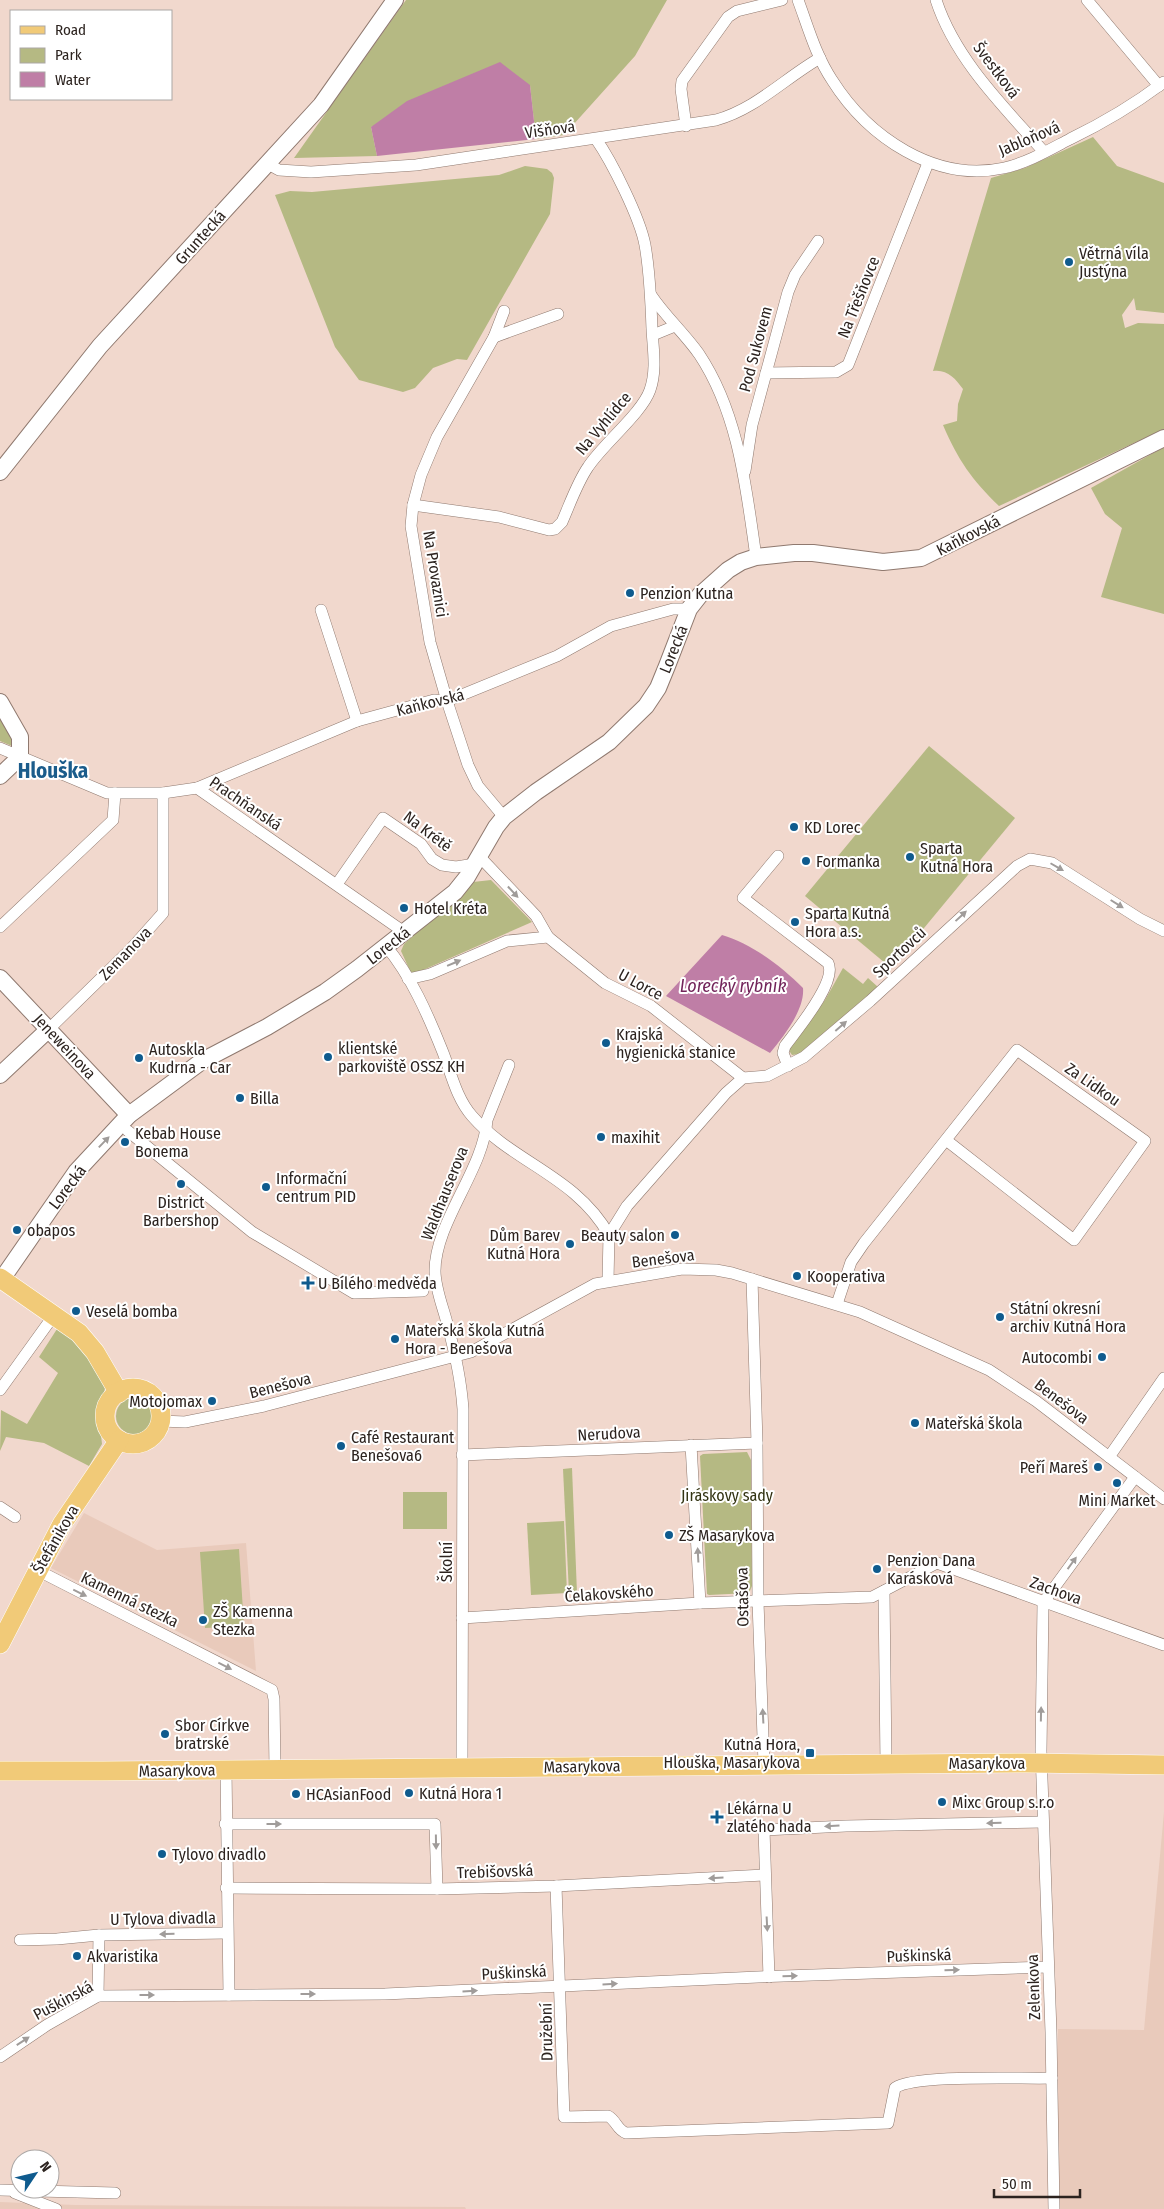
<svg xmlns="http://www.w3.org/2000/svg" width="1164" height="2209" font-family="'Fira Sans Condensed',sans-serif">
  <rect width="100%" height="100%" fill="#f1d8cd"/>
  <g fill="#e9cabb">
    <path d="M84,1513l73,37 89,-7 10,128 -205,-103z"/>
    <path d="M1164,1812v397h-106v-180l86,1z"/>
    <path d="M0,2202l75,3 390,2 1,2h-466z"/>
  </g>
  <g fill="#b5b983">
    <path d="M406,0h261l-32,56 -71,79 -28,4 -6,-54 -159,42 6,29 -83,2z"/>
    <path d="M1093,137l24,29 47,17v130l-28,-3 -2,-12 -12,17 3,13 13,-5 26,1v105l-165,77c-27,-26 -41,-46 -56,-81l14,-4 1,-17 5,-15c-8,-11 -16,-20 -30,-18l58,-193 34,-10z"/>
    <path d="M525,166l22,3 5,4 2,5 -4,36 -83,146 -10,-1 -24,9 -18,20 -12,4 -44,-12 -24,-33 -60,-152 15,-4 22,1 187,-17z"/>
    <path d="M1164,447v167l-63,-17 21,-69 -17,-14 -14,-26z"/>
    <path d="M0,712l13,25 -1,9 -12,-5z"/>
    <path d="M929,746l86,72 -124,150 -86,-72z"/>
    <path d="M491,880l41,42 -118,52 -3,-1 -10,-22 3,-7 69,-62z"/>
    <path d="M843,968l20,16 5,-6 10,9 -79,67 -7,1 -4,-6 37,-49z"/>
    <path d="M57,1329l27,18 21,41 -6,29 3,27 -13,22 -45,-23 -38,-6 -6,14 1,-41 26,14 31,-51 -19,-16z"/>
    <circle cx="134" cy="1416" r="18"/>
    <path d="M747,1452l4,8 1,126 -3,7 -40,2 -2,-1 -7,-138 3,-2z"/>
    <path d="M572,1468l5,125h-8l-6,-124z"/>
    <rect x="403" y="1492" width="44" height="37"/>
    <path d="M564,1521l3,72 -36,2 -4,-72z"/>
    <path d="M239,1549l5,77 -39,2 -5,-76z"/>
  </g>
  <g fill="#bf7ea6">
    <path d="M500,62l30,23 6,54 -159,17 -6,-29 36,-26z"/>
    <path d="M722,935c30,9 59,31 81,53 2,22 -20,49 -33,65l-104,-57z"/>
  </g>
  <g fill="none" stroke-linecap="round" stroke-linejoin="round">
    <g stroke="#8f796f" stroke-width="12">
      <g id="street">
        <path d="M798,0c10,27 18,56 34,80 36,57 103,103 172,88 23,-5 45,-18 66,-29 33,-16 65,-35 94,-57"/>
        <path d="M936,0c19,59 68,107 108,152"/>
        <path d="M1087,0l72,86"/>
        <path d="M686,126l-5,-37 1,-8 46,-64 9,-6 45,-11"/>
        <path d="M268,164l11,6 32,2 105,-7 300,-45c40,-11 69,-42 104,-62"/>
        <path d="M651,295c14,21 34,39 48,59 40,60 47,134 57,203"/>
        <path d="M653,335l22,-9"/>
        <path d="M494,337l64,-23"/>
        <path d="M766,373l70,-1 12,-7 80,-202"/>
        <path d="M745,471l7,-46 36,-133 7,-17 23,-34"/>
        <path d="M413,505l86,12 50,13 6,-1 7,-7c8,-18 15,-39 26,-55 15,-23 54,-54 62,-77 7,-20 3,-41 2,-61 -1,-28 -2,-56 -7,-84 -5,-27 -33,-83 -49,-106"/>
        <path d="M321,610l36,111"/>
        <path d="M0,748l107,45h56l34,-5 160,-67 77,-21 13,1 110,-45 54,-30 62,-17h16"/>
        <path d="M197,788l207,144"/>
        <path d="M504,817l-26,-31 -10,-21 -21,-64 -17,-59 -19,-116 2,-21 8,-30 16,-38 57,-100 10,-26"/>
        <path d="M479,856l57,60 12,21"/>
        <path d="M778,856l-35,42 85,65c10,18 -32,68 -43,83l-2,7 5,13"/>
        <path d="M337,884l46,-66 38,26 11,15 10,6 14,2 19,-3"/>
        <path d="M0,927l113,-107 2,-27"/>
        <path d="M386,946c25,30 42,69 56,104 9,22 14,48 30,66 41,47 104,60 137,119"/>
        <path d="M408,979l22,-5 77,-33 41,-4 57,46 46,23 92,72"/>
        <path d="M49,1029l81,-79 33,-37v-120"/>
        <path d="M128,1131l124,101 102,61 69,-2"/>
        <path d="M752,1279l5,164 1,159 6,162"/>
        <path d="M608,1281l1,-46 18,-29 99,-113 17,-15 24,-2 37,-19 66,-56 147,-135 13,-7 22,4 88,56 24,12"/>
        <path d="M837,1304l14,-42 13,-19 153,-193 128,91 -71,99 -128,-100"/>
        <path d="M0,1390l54,-75"/>
        <path d="M161,1421l24,1 79,-16 207,-54 124,-68 87,-15 34,1 16,3 128,39 129,58 47,31 128,98"/>
        <path d="M691,1445l9,158"/>
        <path d="M462,1455l295,-12"/>
        <path d="M1109,1457l55,-79"/>
        <path d="M0,1507l15,10"/>
        <path d="M37,1570l235,120 2,9 1,70"/>
        <path d="M884,1591l2,173"/>
        <path d="M462,1618l238,-15 172,-6 65,-34 227,82"/>
        <path d="M462,1767l1,-358c-2,-30 -8,-57 -16,-86 -4,-16 -12,-35 -12,-52 0,-49 49,-102 52,-151l22,-55"/>
        <path d="M226,1769l3,226"/>
        <path d="M225,1824h210l2,65"/>
        <path d="M556,1886l8,231 44,-1c8,4 9,14 18,17l262,-10 7,-35c20,-14 127,-9 157,-10"/>
        <path d="M226,1888l211,1 119,-3 209,-11"/>
        <path d="M20,1940l37,-1 42,-4 128,-2"/>
        <path d="M769,1977l-5,-147 82,-4 197,-4"/>
        <path d="M98,1996l1,-61"/>
        <path d="M0,2057l47,-32 51,-29 287,-2 373,-17 290,-10"/>
        <path d="M0,2190l115,3"/>
        <path d="M15,2193l41,16"/>
        <path d="M1054,2209l-3,-177 -10,-281 2,-148 92,-126"/>
      </g>
    </g>
    <g stroke="#8f796f" stroke-width="18">
      <g id="secondary">
        <path d="M0,472l100,-126 221,-241 74,-105"/>
        <path d="M0,702l20,35v20l-20,19"/>
        <path d="M0,978l129,137"/>
        <path d="M0,1075l49,-46"/>
        <path d="M2,1279l74,-107 53,-57 73,-54 65,-34 58,-35 32,-23 98,-77 12,-15 29,-50 8,-10 32,-25 73,-50 37,-36 12,-18 9,-22 22,-57 11,-14 28,-25 13,-8 15,-5 38,-4h19l70,9 38,-4 243,-120"/>
      </g>
    </g>
    <g stroke="#fff" stroke-width="20">
      <g id="primary">
        <path d="M0,1278l79,55 16,19 24,41"/>
        <circle cx="133" cy="1416" r="28"/>
        <path d="M0,1644l62,-120 57,-84"/>
        <path d="M0,1771h103l924,-8 137,2"/>
      </g>
    </g>
    <use href="#street" stroke="#fff" stroke-width="11"/>
    <use href="#secondary" stroke="#fff" stroke-width="16"/>
    <use href="#primary" stroke="#f1ca78" stroke-width="19"/>
  </g>
  <defs><path id="oneway-solid" d="M-6-.8H1V-3.2L6.5 0L1 3.2V.8H-6Z" transform="scale(1.25)"/></defs>
  <g fill="#a09c9a">
    <use href="#oneway-solid" transform="translate(1057 867) rotate(30)"/>
    <use href="#oneway-solid" transform="translate(513 892) rotate(47)"/>
    <use href="#oneway-solid" transform="translate(1117 904) rotate(32)"/>
    <use href="#oneway-solid" transform="translate(961 916) rotate(-43)"/>
    <use href="#oneway-solid" transform="translate(454 963) rotate(-23)"/>
    <use href="#oneway-solid" transform="translate(841 1026) rotate(-41)"/>
    <use href="#oneway-solid" transform="translate(104 1142) rotate(-46)"/>
    <use href="#oneway-solid" transform="translate(698 1555) rotate(-93)"/>
    <use href="#oneway-solid" transform="translate(1072 1563) rotate(-54)"/>
    <use href="#oneway-solid" transform="translate(80 1593) rotate(26)"/>
    <use href="#oneway-solid" transform="translate(225 1666) rotate(27)"/>
    <use href="#oneway-solid" transform="translate(1041 1714) rotate(-89)"/>
    <use href="#oneway-solid" transform="translate(763 1716) rotate(-93)"/>
    <use href="#oneway-solid" transform="translate(994 1823) rotate(179)"/>
    <use href="#oneway-solid" transform="translate(274 1824)"/>
    <use href="#oneway-solid" transform="translate(832 1826) rotate(177)"/>
    <use href="#oneway-solid" transform="translate(436 1842) rotate(89)"/>
    <use href="#oneway-solid" transform="translate(716 1878) rotate(177)"/>
    <use href="#oneway-solid" transform="translate(767 1924) rotate(87)"/>
    <use href="#oneway-solid" transform="translate(167 1934) rotate(179)"/>
    <use href="#oneway-solid" transform="translate(952 1970) rotate(-2)"/>
    <use href="#oneway-solid" transform="translate(790 1976) rotate(-2)"/>
    <use href="#oneway-solid" transform="translate(610 1984) rotate(-3)"/>
    <use href="#oneway-solid" transform="translate(470 1991) rotate(-3)"/>
    <use href="#oneway-solid" transform="translate(308 1994)"/>
    <use href="#oneway-solid" transform="translate(147 1995)"/>
    <use href="#oneway-solid" transform="translate(23 2041) rotate(-33)"/>
  </g>
  <g fill="#0f5b8e" stroke="#fff" stroke-width="2">
    <circle cx="1069" cy="262" r="5"/>
    <circle cx="630" cy="593" r="5"/>
    <circle cx="794" cy="827" r="5"/>
    <circle cx="910" cy="857" r="5"/>
    <circle cx="806" cy="861" r="5"/>
    <circle cx="404" cy="908" r="5"/>
    <circle cx="795" cy="922" r="5"/>
    <circle cx="606" cy="1043" r="5"/>
    <circle cx="328" cy="1057" r="5"/>
    <circle cx="139" cy="1058" r="5"/>
    <circle cx="240" cy="1098" r="5"/>
    <circle cx="601" cy="1137" r="5"/>
    <circle cx="125" cy="1142" r="5"/>
    <circle cx="181" cy="1184" r="5"/>
    <circle cx="266" cy="1187" r="5"/>
    <circle cx="17" cy="1230" r="5"/>
    <circle cx="675" cy="1235" r="5"/>
    <circle cx="570" cy="1244" r="5"/>
    <circle cx="797" cy="1276" r="5"/>
    <path d="M305.5 1275.5h5v5h5v5h-5v5h-5v-5h-5v-5h5z"/>
    <circle cx="76" cy="1311" r="5"/>
    <circle cx="1000" cy="1317" r="5"/>
    <circle cx="395" cy="1339" r="5"/>
    <circle cx="1102" cy="1357" r="5"/>
    <circle cx="212" cy="1401" r="5"/>
    <circle cx="915" cy="1423" r="5"/>
    <circle cx="341" cy="1446" r="5"/>
    <circle cx="1098" cy="1467" r="5"/>
    <circle cx="1117" cy="1483" r="5"/>
    <circle cx="669" cy="1535" r="5"/>
    <circle cx="877" cy="1569" r="5"/>
    <circle cx="203" cy="1620" r="5"/>
    <circle cx="165" cy="1734" r="5"/>
    <rect x="805" y="1748" width="10" height="10" rx="2.5"/>
    <circle cx="409" cy="1793" r="5"/>
    <circle cx="296" cy="1794" r="5"/>
    <circle cx="942" cy="1802" r="5"/>
    <path d="M714.5 1809.5h5v5h5v5h-5v5h-5v-5h-5v-5h5z"/>
    <circle cx="162" cy="1854" r="5"/>
    <circle cx="77" cy="1956" r="5"/>
  </g>
  <g text-anchor="middle" stroke-width="4" stroke-linejoin="round" paint-order="stroke">
    <g font-size="16" fill="#2c231f" stroke="#fff">
      <text transform="translate(997 70) rotate(53)" y="6">Švestková</text>
      <text transform="translate(550 129) rotate(-8)" y="6">Višňová</text>
      <text transform="translate(1029 138) rotate(-23)" y="6">Jabloňová</text>
      <text transform="translate(200 237) rotate(-48)" y="6">Gruntecká</text>
      <text transform="translate(858 297) rotate(-68)" y="6">Na Třešňovce</text>
      <text transform="translate(755 349) rotate(-75)" y="6">Pod Sukovem</text>
      <text transform="translate(603 423) rotate(-50)" y="6">Na Vyhlídce</text>
      <text transform="translate(968 535) rotate(-27)" y="6">Kaňkovská</text>
      <text transform="translate(436 574) rotate(81)" y="6">Na Provaznici</text>
      <text transform="translate(673 649) rotate(-68)" y="6">Lorecká</text>
      <text transform="translate(430 702) rotate(-14)" y="6">Kaňkovská</text>
      <text transform="translate(246 803) rotate(34)" y="6">Prachňanská</text>
      <text transform="translate(428 831) rotate(37)" y="6">Na Krétě</text>
      <text transform="translate(388 945) rotate(-38)" y="6">Lorecká</text>
      <text transform="translate(899 952) rotate(-43)" y="6">Sportovců</text>
      <text transform="translate(125 953) rotate(-46)" y="6">Zemanova</text>
      <text transform="translate(641 984) rotate(28)" y="6">U Lorce</text>
      <text transform="translate(65 1046) rotate(47)" y="6">Jeneweinova</text>
      <text transform="translate(1093 1084) rotate(35)" y="6">Za Lidkou</text>
      <text transform="translate(67 1187) rotate(-53)" y="6">Lorecká</text>
      <text transform="translate(444 1193) rotate(-68)" y="6">Waldhauserova</text>
      <text transform="translate(663 1258) rotate(-7)" y="6">Benešova</text>
      <text transform="translate(280 1385) rotate(-14)" y="6">Benešova</text>
      <text transform="translate(1062 1401) rotate(37)" y="6">Benešova</text>
      <text transform="translate(609 1433) rotate(-3)" y="6">Nerudova</text>
      <text transform="translate(55 1539) rotate(-60)" y="6">Štefánikova</text>
      <text transform="translate(446 1562) rotate(-90)" y="6">Školní</text>
      <text transform="translate(1056 1590) rotate(20)" y="6">Zachova</text>
      <text transform="translate(609 1593) rotate(-4)" y="6">Čelakovského</text>
      <text transform="translate(742 1597) rotate(-91)" y="6">Ostašova</text>
      <text transform="translate(130 1599) rotate(26)" y="6">Kamenná stezka</text>
      <text x="987" y="1769">Masarykova</text>
      <text transform="translate(582 1766) rotate(-1)" y="6">Masarykova</text>
      <text transform="translate(177 1770) rotate(-1)" y="6">Masarykova</text>
      <text transform="translate(495 1871) rotate(-2)" y="6">Trebišovská</text>
      <text transform="translate(163 1918) rotate(-1)" y="6">U Tylova divadla</text>
      <text transform="translate(919 1955) rotate(-2)" y="6">Puškinská</text>
      <text transform="translate(514 1972) rotate(-3)" y="6">Puškinská</text>
      <text transform="translate(1033 1987) rotate(-92)" y="6">Zelenkova</text>
      <text transform="translate(63 2000) rotate(-28)" y="6">Puškinská</text>
      <text transform="translate(546 2032) rotate(-91)" y="6">Družební</text>
    </g>
    <g font-size="16" fill="#2c231f" stroke="#fff" text-anchor="start">
      <text x="1079" y="259">Větrná víla<tspan x="1079" dy="18">Justýna</tspan></text>
      <text x="640" y="599">Penzion Kutna</text>
      <text x="804" y="833">KD Lorec</text>
      <text x="920" y="854">Sparta<tspan x="920" dy="18">Kutná Hora</tspan></text>
      <text x="816" y="867">Formanka</text>
      <text x="414" y="914">Hotel Kréta</text>
      <text x="805" y="919">Sparta Kutná<tspan x="805" dy="18">Hora a.s.</tspan></text>
      <text x="616" y="1040">Krajská<tspan x="616" dy="18">hygienická stanice</tspan></text>
      <text x="338" y="1054">klientské<tspan x="338" dy="18">parkoviště OSSZ KH</tspan></text>
      <text x="149" y="1055">Autoskla<tspan x="149" dy="18">Kudrna - Car</tspan></text>
      <text x="250" y="1104">Billa</text>
      <text x="135" y="1139">Kebab House<tspan x="135" dy="18">Bonema</tspan></text>
      <text x="611" y="1143">maxihit</text>
      <text x="276" y="1184">Informační<tspan x="276" dy="18">centrum PID</tspan></text>
      <text x="181" y="1208" text-anchor="middle">District<tspan x="181" dy="18">Barbershop</tspan></text>
      <text x="27" y="1236">obapos</text>
      <text x="560" y="1241" text-anchor="end">Dům Barev<tspan x="560" dy="18">Kutná Hora</tspan></text>
      <text x="665" y="1241" text-anchor="end">Beauty salon</text>
      <text x="807" y="1282">Kooperativa</text>
      <text x="318" y="1289">U Bílého medvěda</text>
      <text x="1010" y="1314">Státní okresní<tspan x="1010" dy="18">archiv Kutná Hora</tspan></text>
      <text x="86" y="1317">Veselá bomba</text>
      <text x="405" y="1336">Mateřská škola Kutná<tspan x="405" dy="18">Hora - Benešova</tspan></text>
      <text x="1092" y="1363" text-anchor="end">Autocombi</text>
      <text x="202" y="1407" text-anchor="end">Motojomax</text>
      <text x="925" y="1429">Mateřská škola</text>
      <text x="351" y="1443">Café Restaurant<tspan x="351" dy="18">Benešova6</tspan></text>
      <text x="1088" y="1473" text-anchor="end">Peří Mareš</text>
      <text x="1117" y="1506" text-anchor="middle">Mini Market</text>
      <text x="679" y="1541">ZŠ Masarykova</text>
      <text x="887" y="1566">Penzion Dana<tspan x="887" dy="18">Karásková</tspan></text>
      <text x="213" y="1617">ZŠ Kamenna<tspan x="213" dy="18">Stezka</tspan></text>
      <text x="175" y="1731">Sbor Církve<tspan x="175" dy="18">bratrské</tspan></text>
      <text x="800" y="1750" text-anchor="end">Kutná Hora,<tspan x="800" dy="18">Hlouška, Masarykova</tspan></text>
      <text x="419" y="1799">Kutná Hora 1</text>
      <text x="306" y="1800">HCAsianFood</text>
      <text x="952" y="1808">Mixc Group s.r.o</text>
      <text x="727" y="1814">Lékárna U<tspan x="727" dy="18">zlatého hada</tspan></text>
      <text x="172" y="1860">Tylovo divadlo</text>
      <text x="87" y="1962">Akvaristika</text>
    </g>
    <g font-size="16" fill="#323312" stroke="#fff">
      <text x="727" y="1501">Jiráskovy sady</text>
    </g>
    <g font-size="18" font-style="italic" fill="#72245a" stroke="#fff">
      <text x="733" y="992">Lorecký rybník</text>
    </g>
    <g font-size="21" font-weight="bold" fill="#1b5c8b" stroke="#fff">
      <text x="53" y="778">Hlouška</text>
    </g>
  </g>
  <rect x="10" y="10" width="162" height="90" fill="#ffffff" stroke="#aba7a5"/>
  <rect x="20" y="26" width="25" height="8" fill="#f1ca78" stroke="#aba7a5"/>
  <text x="55" y="35" font-size="15" fill="#2c231f">Road</text>
  <rect x="20" y="48" width="25" height="15" fill="#b5b983" stroke="#aba7a5"/>
  <text x="55" y="60" font-size="15" fill="#2c231f">Park</text>
  <rect x="20" y="72" width="25" height="15" fill="#bf7ea6" stroke="#aba7a5"/>
  <text x="55" y="85" font-size="15" fill="#2c231f">Water</text>
  <g transform="translate(35 2174) rotate(55)"><circle r="24" fill="#ffffff" stroke="#aba7a5"/>
  <path d="M0-4L9 19L0 12L-9 19Z" fill="#0f5b8e"/>
  <text y="-8" font-size="14" font-weight="bold" text-anchor="middle" fill="#2c231f">N</text>
  </g>
  <path d="M994 2189v8h86v-8" fill="none" stroke="#2c231f" stroke-width="2.5"/>
  <text x="1002" y="2189" font-size="15" fill="#2c231f" stroke="#ffffff" stroke-width="4" paint-order="stroke">50 m</text>
</svg>
